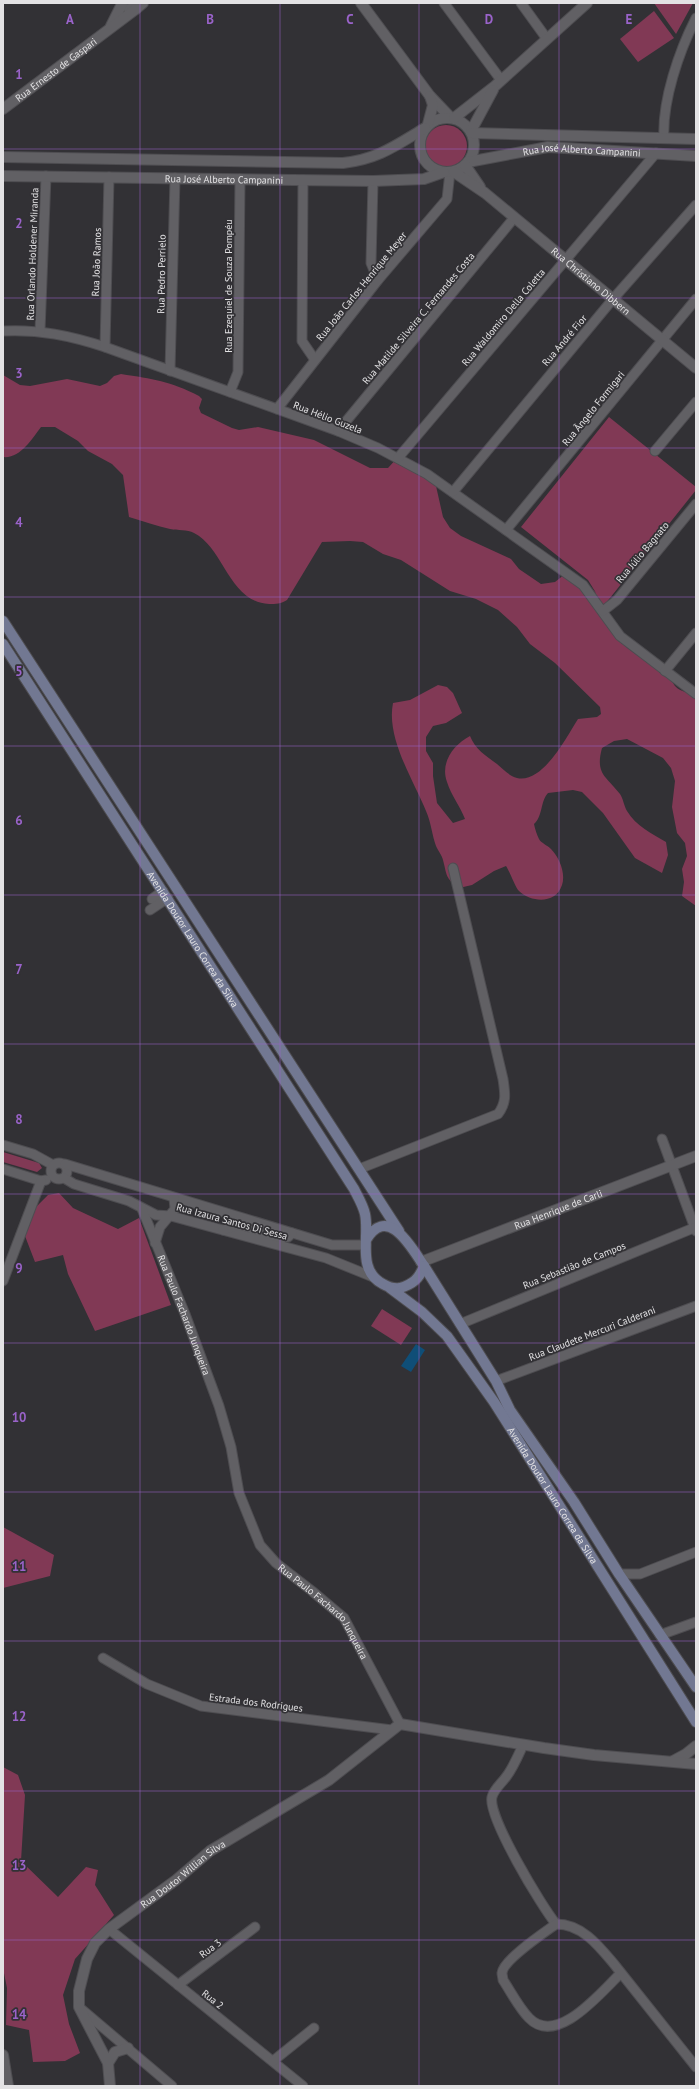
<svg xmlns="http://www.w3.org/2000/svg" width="699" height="2089" font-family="'PT Sans',sans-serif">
  <rect width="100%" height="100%" fill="#323135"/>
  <g fill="#813955">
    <path d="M654,3h39l-17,31z"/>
    <path d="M654,11l20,27 -36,24 -18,-23z"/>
    <circle cx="446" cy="146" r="21"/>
    <path d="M121,374c32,5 49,7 78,22l3,3 -3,9 2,5 31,15 7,2 19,-3 56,13 56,28h18l10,-11 14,3 16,12 8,14 7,31 7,11 11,8 50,23 8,10 22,15 14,-2 10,-8 13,2 18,17 -8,-13 -67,-53 88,-110 87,70v3l-90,113c2,12 2,25 11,35 14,16 33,24 49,36 5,4 6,9 10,13 5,5 13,6 20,6v213l-14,-10 2,-14 -2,-13 5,-13 -2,-13 -8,-10 -5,-26 3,-26 -4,-13 -8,-10 -36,-19 -13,2 -12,7c-7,26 4,28 18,46 3,4 4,12 7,17 9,15 24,22 39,31l2,13 -6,18 -27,-15 -32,-45 -21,-21 -9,-2 -25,3c-8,9 -5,23 -14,31 1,5 3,11 5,15 2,4 8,6 12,10 8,8 15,24 11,36 -6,19 -30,18 -43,6 -4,-4 -9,-19 -13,-25l-12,5 -22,14 -13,3c-14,-10 -12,-13 -16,-28 -1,-5 -5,-9 -7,-14 -4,-11 -5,-24 -10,-35 -13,-32 -40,-73 -33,-108l17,-3 28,-15 9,2 6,6 9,20 -16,10 -13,3 -7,11v14l7,12v13l4,27 16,20 12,-4c-5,-13 -14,-24 -18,-37 -7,-19 6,-37 23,-46 5,13 16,20 27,28 6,5 12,12 20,14 26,6 50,-42 61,-59l19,-2 4,-3 -1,-7 -45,-44 -25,-19 -13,-17 -19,-17 -22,-11 -26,-8 -49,-31 -18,-6 -20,-12 -13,-1 -28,1 -35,58c-6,4 -11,4 -18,4 -40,-2 -45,-56 -75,-71 -7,-4 -16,-2 -24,-4 -13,-3 -27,-8 -41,-12l-6,-42 -11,-11 -24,-13 -10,-10 -23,-14h-14c-9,12 -21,32 -38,30v-82l17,10 10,1 37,-7 33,7 7,-3 7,-7z"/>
    <path d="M3,1152l36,11 3,5 -5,4 -34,-10z"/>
    <path d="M59,1193l14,15 45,21 21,-11 32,87 -76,26 -27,-57 -5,-19 -28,7 -10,-26 9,-27 14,-14z"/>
    <path d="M382,1309l30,19 -11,17 -30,-19z"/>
    <path d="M3,1527l51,28 -4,21 -47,12z"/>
    <path d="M3,1767l15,8 7,20 -4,66 37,36 28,-30 12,3 -3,15 19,30 -39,44 -12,36 6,29 11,29 -15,8 -32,1 -4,-32 -23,-5 1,-37 -4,-20z"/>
  </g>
  <path fill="#0f4e77" d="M416,1344l9,6 -14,22 -10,-6z"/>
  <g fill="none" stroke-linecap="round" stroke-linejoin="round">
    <g stroke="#4e4d51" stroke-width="11">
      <g id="minor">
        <path d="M444,3l57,77"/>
        <path d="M521,3l26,36"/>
        <path d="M664,138c-2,-37 15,-87 32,-120"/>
        <path d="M303,180l-1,161 13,19"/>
        <path d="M373,181l-2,82 7,17"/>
        <path d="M3,331c36,-2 68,5 102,16l233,84 40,17 49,26 156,111 37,51 76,58"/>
        <path d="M40,331l6,-155"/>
        <path d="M105,347l4,-170"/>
        <path d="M170,371l5,-193"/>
        <path d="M230,392l8,-20 2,-193"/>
        <path d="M277,409l101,-129 69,-81 3,-27"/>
        <path d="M338,431l176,-213"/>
        <path d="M655,451l41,-49"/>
        <path d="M398,458l258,-305"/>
        <path d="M453,492l160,-193 83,-94"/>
        <path d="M506,530l190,-231"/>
        <path d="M603,611l14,-11 79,-96"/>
        <path d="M665,671l31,-38"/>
        <path d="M152,899l11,-8"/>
        <path d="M150,910l18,-12"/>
        <path d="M662,1139l34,92"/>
        <path d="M3,1145l30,9 20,11"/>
        <circle cx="59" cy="1171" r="8"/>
        <path d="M65,1164l267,81h34"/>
        <path d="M3,1169l38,12 5,-1"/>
        <path d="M359,1169l139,-55c9,-12 7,-21 5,-35l-50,-211"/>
        <path d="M64,1178l10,6 55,17 27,14 15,1 155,42 47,19"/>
        <path id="s1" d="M142,1209l43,105 34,92 12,41 8,46 21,52 16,18 36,28 32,27 56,106"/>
        <path d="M223,1230l13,-4h7l38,12 7,-1 4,-4"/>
        <path d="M155,1243l5,-16 15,-18 -1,-11"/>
        <path d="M3,1281l38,-100"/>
        <path d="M460,1324l236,-97"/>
        <path d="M496,1381l200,-75"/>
        <path d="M619,1574h21l56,-22"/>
        <path d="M660,1635l36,-13"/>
        <path d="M103,1658l44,26 54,22 191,24"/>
        <path d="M523,1745c-5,11 -10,23 -17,32 -5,7 -12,12 -14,20 -5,19 50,110 64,127"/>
        <path d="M109,1929l194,157"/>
        <path d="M621,1973c-20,19 -64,74 -92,45 -10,-10 -18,-26 -26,-38 0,-2 -1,-5 -1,-7 1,-13 43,-41 54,-49 26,0 43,22 58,40l82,103"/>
        <path d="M178,1985l77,-58"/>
        <path d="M80,2008l92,78"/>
        <path d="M273,2061l41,-33"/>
      </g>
    </g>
    <g stroke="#4e4d51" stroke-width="12">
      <g id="tertiary">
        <path d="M361,3l69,93 20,21"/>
        <path d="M129,9h7l7,-6"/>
        <path d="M111,26l11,-22"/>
        <path id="s2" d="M3,109l133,-100"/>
        <circle cx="447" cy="145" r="27"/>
        <path d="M454,118l41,-32 92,-83"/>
        <path d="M428,124l5,-19 -3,-9"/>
        <path d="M471,131l22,-41"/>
        <path d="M472,133l224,6"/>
        <path d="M3,157l340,6c35,-4 52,-17 82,-35"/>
        <path id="s3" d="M468,162l80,-15 148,9"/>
        <path d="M465,165l15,22"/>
        <path id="s4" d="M454,172l31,21 211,175"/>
        <path id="s5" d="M3,176l370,5 51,-2 20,-7"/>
        <path id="s6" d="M421,1262l275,-106"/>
        <path d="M673,1761l13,-7 10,-8"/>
        <path d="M3,2055l5,31"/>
        <path d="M108,2063l7,-11 13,-4"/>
        <path id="s7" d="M110,2086l-2,-23 -29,-56v-16l8,-32 8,-16 14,-14 67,-49 34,-29 119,-71 71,-56 144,24 50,7 102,9"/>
      </g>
    </g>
    <g stroke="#4e4d51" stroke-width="12">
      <g id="secondary">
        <path d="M3,621l396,610"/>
        <path id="s8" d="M3,644l351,545c4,8 9,16 11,25 5,23 -9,56 18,70 5,3 11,5 17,4 13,-4 19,-9 24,-22 -13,-19 -36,-62 -58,-26"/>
        <path d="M424,1266l72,115 14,29 64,92 45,72 77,113"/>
        <path id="s9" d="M390,1288l32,24 25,24 47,66 202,320"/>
      </g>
    </g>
    <use href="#minor" stroke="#616064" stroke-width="9"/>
    <use href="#tertiary" stroke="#616064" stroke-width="10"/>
    <use href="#secondary" stroke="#727892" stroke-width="10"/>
  </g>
  <path fill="none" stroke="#9a63ca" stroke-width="1" stroke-opacity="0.55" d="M140,3v2083M280,3v2083M419,3v2083M559,3v2083M3,149h693M3,298h693M3,448h693M3,597h693M3,746h693M3,895h693M3,1044h693M3,1194h693M3,1343h693M3,1492h693M3,1641h693M3,1791h693M3,1940h693"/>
  <g text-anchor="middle" stroke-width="3.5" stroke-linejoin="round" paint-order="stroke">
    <g font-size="10" fill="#e3e2e4" stroke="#323135">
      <text dy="4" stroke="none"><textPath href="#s2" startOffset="66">Rua Ernesto de Gaspari</textPath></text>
      <text dy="4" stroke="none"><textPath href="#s3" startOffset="115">Rua José Alberto Campanini</textPath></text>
      <text dy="4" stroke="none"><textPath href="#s5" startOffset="221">Rua José Alberto Campanini</textPath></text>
      <text transform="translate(32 254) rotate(-88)" y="4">Rua Orlando Holdener Miranda</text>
      <text transform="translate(96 262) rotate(-88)" y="4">Rua João Ramos</text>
      <text transform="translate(161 274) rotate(-89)" y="4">Rua Pedro Perrielo</text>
      <text dy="4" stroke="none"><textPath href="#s4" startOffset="175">Rua Christiano Dibbern</textPath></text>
      <text transform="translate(228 286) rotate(-90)" y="4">Rua Ezequiel de Souza Pompéu</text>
      <text transform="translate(361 286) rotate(-51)" y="4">Rua João Carlos Henrique Meyer</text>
      <text transform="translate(503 317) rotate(-50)" y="4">Rua Waldomiro Della Coletta</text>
      <text transform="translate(418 318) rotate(-50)" y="4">Rua Matilde Silveira C. Fernandes Costa</text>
      <text transform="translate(564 340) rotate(-50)" y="4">Rua André Fior</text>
      <text transform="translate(593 408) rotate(-51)" y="4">Rua Ângelo Formigari</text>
      <text transform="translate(328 417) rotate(21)" y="4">Rua Hélio Guzela</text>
      <text transform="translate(642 552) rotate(-50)" y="4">Rua Júlio Bagnato</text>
      <text dy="4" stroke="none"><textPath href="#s8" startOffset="351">Avenida Doutor Lauro Correa da Silva</textPath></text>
      <text dy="4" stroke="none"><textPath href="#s6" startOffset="147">Rua Henrique de Carli</textPath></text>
      <text transform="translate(232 1221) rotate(15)" y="4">Rua Izaura Santos Di Sessa</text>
      <text transform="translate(574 1265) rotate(-22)" y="4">Rua Sebastião de Campos</text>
      <text dy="4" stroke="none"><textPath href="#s1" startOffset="114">Rua Paulo Fachardo Junqueira</textPath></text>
      <text transform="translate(592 1333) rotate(-21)" y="4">Rua Claudete Mercuri Calderani</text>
      <text dy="4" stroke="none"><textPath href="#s9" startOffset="266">Avenida Doutor Lauro Correa da Silva</textPath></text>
      <text dy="4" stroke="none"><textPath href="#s1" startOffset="450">Rua Paulo Fachardo Junqueira</textPath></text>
      <text transform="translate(256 1702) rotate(7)" y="4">Estrada dos Rodrigues</text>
      <text dy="4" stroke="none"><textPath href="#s7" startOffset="265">Rua Doutor Willian Silva</textPath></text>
      <text transform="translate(210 1948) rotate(-37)" y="4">Rua 3</text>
      <text transform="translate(213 1999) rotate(38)" y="4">Rua 2</text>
    </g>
  </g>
  <g font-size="13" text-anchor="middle" font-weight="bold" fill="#9a63ca" stroke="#323135" stroke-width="3.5" stroke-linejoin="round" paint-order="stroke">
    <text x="70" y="24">A</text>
    <text x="210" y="24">B</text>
    <text x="350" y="24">C</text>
    <text x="489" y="24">D</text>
    <text x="629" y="24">E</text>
    <text x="19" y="79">1</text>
    <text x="19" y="228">2</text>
    <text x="19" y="378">3</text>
    <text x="19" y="527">4</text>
    <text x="19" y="676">5</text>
    <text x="19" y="825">6</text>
    <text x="19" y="974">7</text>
    <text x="19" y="1124">8</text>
    <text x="19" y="1273">9</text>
    <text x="19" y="1422">10</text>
    <text x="19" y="1571">11</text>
    <text x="19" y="1721">12</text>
    <text x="19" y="1870">13</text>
    <text x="19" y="2019">14</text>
  </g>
  <rect width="699" height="2089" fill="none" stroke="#e3e2e4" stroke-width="8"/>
</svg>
